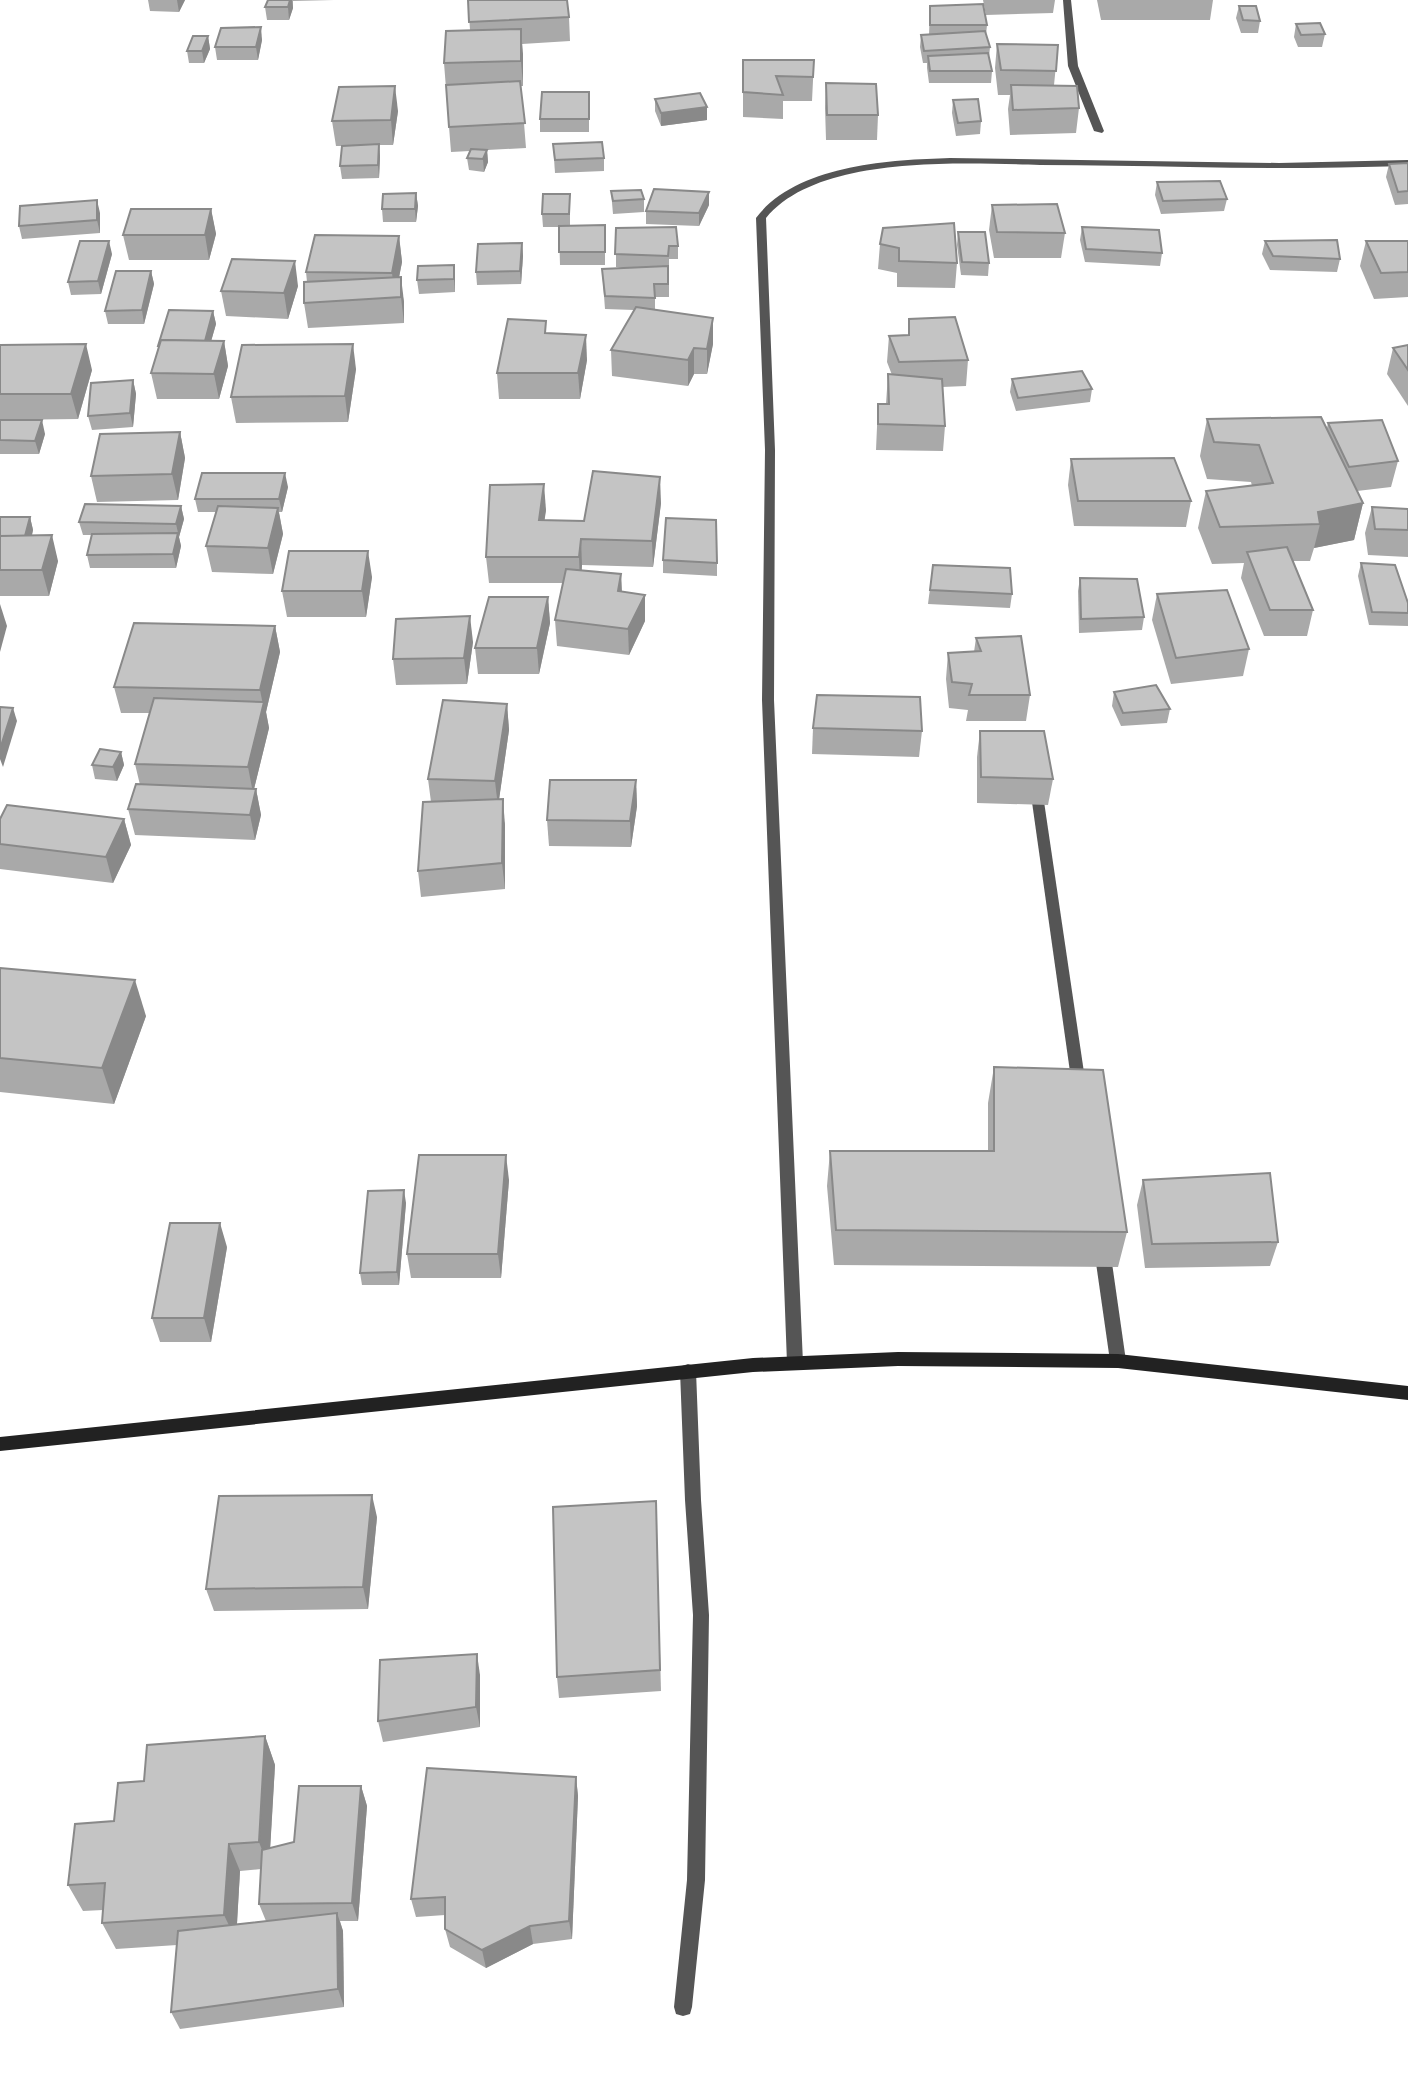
<svg xmlns="http://www.w3.org/2000/svg" width="1408" height="2081" font-family="Montserrat,sans-serif">
  <rect width="100%" height="100%" fill="#fff"/>
  <g fill="none" stroke-linecap="round" stroke-linejoin="round">
    <g fill="#555" fill-rule="evenodd">
      <path d="M1063,0h8l7,66 26,65 -2,2 -8,-2 -26,-65z"/>
      <path d="M950,158l329,5 129,-3v6c-73,2 -146,3 -219,1 -49,-1 -99,-2 -149,-2 -76,-2 -222,-11 -274,53l9,232 -1,250 29,663 -2,5 -6,2 -6,-2 -2,-5 -25,-663 3,-250 -9,-232c40,-53 132,-58 194,-60z"/>
      <path d="M1036,784l6,4 44,298 -2,4h-10l-2,-4 -42,-298z"/>
      <path d="M1102,1243l5,2 3,4 16,112 -2,5 -6,2 -6,-2 -2,-5 -16,-112 3,-4z"/>
      <path d="M688,1364l6,2 2,5 5,129 8,115 -4,265 -13,127 -2,7 -7,2 -7,-2 -2,-7 13,-127 6,-265 -8,-115 -5,-129 2,-5z"/>
    </g>
    <path fill="#222" fill-rule="evenodd" d="M898,1352l220,2 290,32v14l-290,-32 -220,-2 -145,6 -753,79v-14l753,-79z"/>
  </g>
  <g fill="#a9a9a9" fill-rule="evenodd">
    <path d="M148,0h37l-6,12 -29,-1z"/>
    <path d="M268,0h66l-41,1v7l-4,12h-22l-2,-13z"/>
    <path d="M468,0l101,17 1,24 -48,3 1,42h-2l5,62 -39,2 1,12 -4,10 -15,-2 -2,-12 3,-7 -19,1 -7,-89 26,-33z"/>
    <path d="M983,0h72l-2,13 -67,2z"/>
    <path d="M1097,0h116l-3,20h-109z"/>
    <path d="M930,6l57,19 -1,10 4,12 -1,10 3,14 -1,12h-62l-2,-15v-5h-4l-3,-16 1,-12h8z"/>
    <path d="M1239,6l21,15 -2,12h-17l-5,-15z"/>
    <path d="M1296,24l29,10 -3,13h-24l-4,-10z"/>
    <path d="M208,36l2,13 -6,14h-15l-2,-12z"/>
    <path d="M262,40l-4,20h-41l-2,-13z"/>
    <path d="M997,44l61,1 -4,40 25,23 -3,25 -66,2 -2,-26 2,-14h-12l-3,-27z"/>
    <path d="M743,60h71l-2,41h-29v18l-40,-2z"/>
    <path d="M826,83l52,32 -1,25h-51l-1,-32z"/>
    <path d="M589,92v40h-49v-13z"/>
    <path d="M655,99l52,21 -46,6 -6,-15z"/>
    <path d="M953,100l28,21 -1,13 -24,2 -4,-23z"/>
    <path d="M398,111l-5,34h-14l1,12 -1,21 -37,1 -2,-13 2,-20h-6l-4,-25z"/>
    <path d="M553,144l51,14v13l-49,2z"/>
    <path d="M1408,163v41l-13,1 -9,-28 3,-13z"/>
    <path d="M1157,182l70,17 -3,12 -63,3 -6,-19z"/>
    <path d="M611,191l33,8v13l-31,2z"/>
    <path d="M416,193l2,13 -2,16h-33l-1,-13z"/>
    <path d="M570,194v32l35,-1v40h-45l-1,-38h-16l-1,-13z"/>
    <path d="M709,205l-10,21 -53,-2v-13z"/>
    <path d="M992,205l73,28 -4,25h-67l-5,-28z"/>
    <path d="M211,209l5,25 -7,26h-80l-6,-25z"/>
    <path d="M100,213v20l-78,6 -3,-13z"/>
    <path d="M1082,227l80,26 -2,13 -75,-4 -5,-22z"/>
    <path d="M616,228l62,18v13h-9v38h-14v13l58,8v26l-6,30h-13l-6,12 -76,-10 -1,-26 23,-40 -29,-1 -3,-40 22,-1 -8,-1z"/>
    <path d="M883,228l74,35 -2,25 -58,-1v-14l-19,-4 2,-25z"/>
    <path d="M958,232l31,31 -1,13 -27,-1 -4,-30z"/>
    <path d="M399,236l3,26 -3,15 5,25v21l-96,5 -4,-25 3,-21 -1,-10z"/>
    <path d="M1265,241l75,18 -3,13 -67,-2 -8,-16z"/>
    <path d="M1366,241h42v56l-34,2 -14,-33z"/>
    <path d="M522,243l1,13 -2,28 -44,1 -1,-13z"/>
    <path d="M112,254l-11,40 -30,1 -3,-13z"/>
    <path d="M151,271l3,13 -10,40h-36l-3,-13z"/>
    <path d="M455,278v14l-36,2 -2,-14z"/>
    <path d="M298,286l-10,33 -62,-3 -5,-25z"/>
    <path d="M213,311l3,13 -5,17h13l4,25 -9,33h-62l-6,-26 8,-24 -1,-3z"/>
    <path d="M909,319l59,41 -2,26 -24,1 3,39 -2,25 -67,-1 2,-46h8l2,-30 4,1 -5,-13 2,-26 19,-1z"/>
    <path d="M546,333l41,27 -7,39h-81l-2,-26z"/>
    <path d="M0,345l92,25 -14,49 -78,1z"/>
    <path d="M1408,345v61l-21,-32 6,-26z"/>
    <path d="M356,369l-8,53 -112,1 -5,-26z"/>
    <path d="M1012,379l80,10 -2,13 -74,9 -6,-19z"/>
    <path d="M133,380l3,14 -3,33 -41,3 -4,-14z"/>
    <path d="M1207,419l120,9 1,-5 70,38 -7,26 -34,4 6,12 -9,37 -40,8 -4,13h-17l20,49 -6,26h-43l-23,-58 3,-15 -32,1 -14,-36 8,-37 46,-5 -1,-4 -44,-3 -7,-23z"/>
    <path d="M0,420l45,14 -6,20h-39z"/>
    <path d="M180,432l5,26 -7,42 -81,2 -6,-26z"/>
    <path d="M1071,459l120,42 -5,26 -112,-1 -6,-41z"/>
    <path d="M288,487l-6,25h-3l4,22 -10,40 -61,-2 -6,-26 10,-34h-18l-3,-13z"/>
    <path d="M661,503l-8,64 -71,-2v6l39,3 1,17 23,30 -16,34 -72,-9 -2,-26 8,-37h-74l-3,-26 60,-47 -2,10 40,1z"/>
    <path d="M181,506l3,13 -5,18 2,9 -5,22h-86l-3,-13 5,-20h-9l-4,-13z"/>
    <path d="M1372,507l36,2v48l-40,-2 -3,-22z"/>
    <path d="M0,517h30l3,13 -1,6 26,25 -9,35h-49z"/>
    <path d="M663,560l54,3v13l-54,-3z"/>
    <path d="M1361,563l47,40v23l-39,-1 -11,-49z"/>
    <path d="M933,565l79,29 -2,14 -82,-4z"/>
    <path d="M372,577l-6,40h-79l-5,-26z"/>
    <path d="M1080,578l64,39 -2,13 -63,3 -1,-42z"/>
    <path d="M1157,594l92,55 -6,27 -72,8 -19,-64z"/>
    <path d="M548,597l2,26 -11,51h-61l-3,-26z"/>
    <path d="M275,626l5,26 -14,60 3,16 -15,61h2l5,26 -6,25 -120,-5 -7,-26 12,-24 -5,-21 15,-51h-29l-7,-26z"/>
    <path d="M976,638l54,57 -4,26h-60l2,-11 -19,-2 -3,-29 2,-26 26,-1z"/>
    <path d="M473,642l-6,42 -71,1 -3,-26z"/>
    <path d="M1114,692l56,17 -3,14 -46,3 -9,-20z"/>
    <path d="M507,704l2,26 -10,69 6,26v64l-84,8 -3,-26 13,-69 -3,-23z"/>
    <path d="M813,728l109,3 -3,26 -107,-3z"/>
    <path d="M980,731l73,48 -5,26 -71,-2v-46z"/>
    <path d="M121,752l3,13 -7,16 -22,-2 -3,-14z"/>
    <path d="M636,780l1,26 -6,41 -82,-1 -2,-26z"/>
    <path d="M0,819h124l7,26 -18,38 -113,-14z"/>
    <path d="M0,968l146,48 -32,88 -114,-12z"/>
    <path d="M994,1067l133,165 -9,35 -284,-2 -7,-79 3,-35h158v-48z"/>
    <path d="M509,1180l-8,98h-90l-4,-24z"/>
    <path d="M1143,1180l135,62 -8,24 -125,2 -8,-63z"/>
    <path d="M406,1203l-7,82h-37l-2,-12z"/>
    <path d="M227,1247l-16,95h-51l-8,-24z"/>
    <path d="M656,1501l5,190 -102,7 -2,-21z"/>
    <path d="M377,1517l-9,92 -154,2 -8,-22z"/>
    <path d="M480,1675v52l-97,15 -5,-21z"/>
    <path d="M265,1736l10,29 -5,83 24,-6 67,-56 6,20 -9,115h-18l3,10 1,76 -164,22 -9,-17 6,-67 -61,4 -14,-26 1,-13 -20,1 -15,-26 76,-104zM261,1869l-2,35 7,17 -29,3 3,-53z"/>
    <path d="M576,1777l2,19 -6,143 -39,5 -47,24 -36,-21 -5,-18v-14l-29,2 -5,-18z"/>
  </g>
  <g fill="#898989">
    <path d="M177,0h8l-6,12z"/>
    <path d="M290,0h2l1,8 -4,12 -1,-13z"/>
    <path d="M261,27l1,13 -4,20 -2,-13z"/>
    <path d="M521,29l2,25v32l-2,-25z"/>
    <path d="M208,36l2,13 -6,14 -2,-12z"/>
    <path d="M395,86l3,25 -5,34 -2,-25z"/>
    <path d="M707,107v13l-46,6v-13z"/>
    <path d="M379,144l1,13 -1,21 -1,-13z"/>
    <path d="M487,150l1,12 -4,10 -1,-13z"/>
    <path d="M709,192v13l-10,21v-13z"/>
    <path d="M416,193l2,13 -2,16 -1,-13z"/>
    <path d="M97,200l3,13v20l-3,-13z"/>
    <path d="M211,209l5,25 -7,26 -4,-25z"/>
    <path d="M399,236l3,26 -7,36 -3,-25z"/>
    <path d="M109,241l3,13 -11,40 -3,-13z"/>
    <path d="M522,243l1,13 -2,28 -1,-13z"/>
    <path d="M295,261l3,25 -10,33 -4,-26z"/>
    <path d="M454,265l1,13v14l-1,-13z"/>
    <path d="M151,271l3,13 -10,40 -2,-14z"/>
    <path d="M401,277l3,25v21l-3,-26z"/>
    <path d="M213,311l3,13 -10,35 -2,-13z"/>
    <path d="M713,318v26l-6,30v-25z"/>
    <path d="M586,335l1,25 -7,39 -2,-26z"/>
    <path d="M224,341l4,25 -9,33 -5,-25z"/>
    <path d="M86,344l6,26 -14,49 -7,-25z"/>
    <path d="M353,344l3,25 -8,53 -3,-26z"/>
    <path d="M694,348v26l-6,12v-26z"/>
    <path d="M133,380l3,14 -3,33 -3,-14z"/>
    <path d="M42,420l3,14 -6,20 -4,-13z"/>
    <path d="M180,432l5,26 -7,42 -6,-26z"/>
    <path d="M285,473l3,14 -6,25 -3,-13z"/>
    <path d="M660,477l1,26 -8,64 -1,-26z"/>
    <path d="M544,484l2,26 -5,36 -2,-26z"/>
    <path d="M1363,503l-9,37 -40,8 6,-24 -2,-12z"/>
    <path d="M181,506l3,13 -5,18 -3,-13z"/>
    <path d="M278,508l5,26 -10,40 -5,-26z"/>
    <path d="M30,517l3,13 -5,19 -3,-13z"/>
    <path d="M178,533l3,13 -5,22 -3,-14z"/>
    <path d="M52,535l6,26 -9,35 -7,-26z"/>
    <path d="M581,539l1,26 -2,18 -1,-26z"/>
    <path d="M368,551l4,26 -6,40 -4,-26z"/>
    <path d="M621,574l1,26 -4,-9z"/>
    <path d="M645,595v26l-16,34 -1,-26z"/>
    <path d="M548,597l2,26 -11,51 -2,-26z"/>
    <path d="M0,604l7,22 -7,26z"/>
    <path d="M470,616l3,26 -6,42 -3,-26z"/>
    <path d="M275,626l5,26 -14,60 3,16 -16,65 -5,-26 15,-62 -3,-15z"/>
    <path d="M507,704l2,26 -11,77 -3,-26z"/>
    <path d="M13,708l4,13 -14,46 -3,-8v-10z"/>
    <path d="M121,752l3,13 -7,16 -4,-14z"/>
    <path d="M636,780l1,26 -6,41 -1,-26z"/>
    <path d="M256,789l5,26 -6,25 -5,-25z"/>
    <path d="M503,799l2,26v64l-3,-26z"/>
    <path d="M124,819l7,26 -18,38 -7,-26z"/>
    <path d="M135,980l11,36 -32,88 -12,-36z"/>
    <path d="M506,1155l3,25 -8,98 -3,-24z"/>
    <path d="M404,1190l2,13 -7,82 -2,-13z"/>
    <path d="M220,1223l7,24 -16,95 -7,-24z"/>
    <path d="M372,1495l5,22 -9,92 -5,-22z"/>
    <path d="M477,1654l3,21v52l-4,-20z"/>
    <path d="M265,1736l10,29 -6,104 -10,-27z"/>
    <path d="M576,1777l2,19 -6,143 -3,-18z"/>
    <path d="M361,1786l6,20 -9,115 -6,-18z"/>
    <path d="M229,1844l11,27 -4,69 -12,-25z"/>
    <path d="M337,1913l6,18 1,76 -6,-18z"/>
    <path d="M530,1926l3,18 -47,24 -4,-18z"/>
  </g>
  <g fill="#c4c4c4" stroke="#898989" stroke-width="2">
    <path d="M268,0h22l-2,7h-23z"/>
    <path d="M468,0h99l2,17 -100,5z"/>
    <path d="M983,4l4,21h-57v-19z"/>
    <path d="M1239,6h17l4,15 -17,-1z"/>
    <path d="M1320,23l5,11 -24,1 -5,-11z"/>
    <path d="M261,27l-5,20h-41l6,-19z"/>
    <path d="M521,29v32l-77,2 2,-32z"/>
    <path d="M985,31l5,16 -66,4 -3,-16z"/>
    <path d="M193,36h15l-6,15h-15z"/>
    <path d="M997,44l61,1 -2,26 -55,-1z"/>
    <path d="M988,53l4,18h-62l-2,-15z"/>
    <path d="M743,60h71l-1,17 -37,-1 7,19 -40,-3z"/>
    <path d="M520,81l5,42 -76,4 -3,-42z"/>
    <path d="M826,83l50,1 2,31h-51z"/>
    <path d="M1011,85l66,1 2,22 -66,2z"/>
    <path d="M395,86l-4,34 -59,1 7,-34z"/>
    <path d="M542,92h47v27h-49z"/>
    <path d="M700,93l7,14 -46,6 -6,-14z"/>
    <path d="M978,99l3,22 -23,2 -5,-23z"/>
    <path d="M602,142l2,16 -49,2 -2,-16z"/>
    <path d="M379,144l-1,21 -38,1 2,-20z"/>
    <path d="M471,149l16,1 -4,9 -16,-1z"/>
    <path d="M1408,163v28l-10,1 -9,-28z"/>
    <path d="M1220,181l7,18 -64,2 -6,-19z"/>
    <path d="M654,189l55,3 -10,21 -53,-2z"/>
    <path d="M641,190l3,9 -31,2 -2,-10z"/>
    <path d="M416,193l-1,16h-33l1,-15z"/>
    <path d="M543,194h27l-1,20h-27z"/>
    <path d="M97,200v20l-78,6 1,-20z"/>
    <path d="M1057,204l8,29 -68,-1 -5,-27z"/>
    <path d="M131,209h80l-6,26h-82z"/>
    <path d="M954,223l3,40 -58,-2v-13l-19,-4 3,-16z"/>
    <path d="M605,225v27h-46v-26z"/>
    <path d="M676,227l2,19h-9l-1,10 -53,-2 1,-26z"/>
    <path d="M1082,227l77,3 3,23 -76,-4z"/>
    <path d="M958,232h27l4,31 -27,-1z"/>
    <path d="M315,235l84,1 -7,37 -86,-1z"/>
    <path d="M1337,240l3,19 -67,-3 -8,-15z"/>
    <path d="M80,241h29l-11,40 -30,1z"/>
    <path d="M1366,241h42v31l-27,1z"/>
    <path d="M522,243l-2,28 -44,1 2,-28z"/>
    <path d="M232,259l63,2 -11,32 -63,-2z"/>
    <path d="M454,265v14l-37,1 1,-14z"/>
    <path d="M668,266v18h-14l1,14 -50,-2 -3,-27z"/>
    <path d="M116,271h35l-9,39 -37,1z"/>
    <path d="M401,277v20l-97,6v-21z"/>
    <path d="M636,307l77,11 -6,31 -13,-1 -6,12 -77,-10z"/>
    <path d="M169,310l44,1 -8,30 -44,-1 -1,6h-2z"/>
    <path d="M955,317l13,43 -69,2 -10,-26 20,-1v-16z"/>
    <path d="M508,319l38,2 -1,12 41,2 -8,38h-81z"/>
    <path d="M161,340l63,1 -10,33 -63,-1z"/>
    <path d="M86,344l-15,50h-71v-49z"/>
    <path d="M353,344l-8,52 -114,1 11,-52z"/>
    <path d="M1408,345v25l-15,-22z"/>
    <path d="M1082,371l10,18 -74,9 -6,-19z"/>
    <path d="M888,374l54,5 3,47 -67,-2v-20h11z"/>
    <path d="M133,380l-3,33 -42,3 3,-33z"/>
    <path d="M1321,417l42,86 -45,9 2,12 -100,3 -14,-36 67,-8 -14,-38 -45,-3 -7,-23z"/>
    <path d="M0,420h42l-7,21 -35,-1z"/>
    <path d="M1382,420l16,41 -49,6 -21,-44z"/>
    <path d="M180,432l-8,42 -81,2 9,-42z"/>
    <path d="M1174,458l17,43h-113l-7,-42z"/>
    <path d="M593,471l67,6 -8,64 -71,-2 -2,18h-93l4,-72 54,-1 -5,36 45,1z"/>
    <path d="M202,473h83l-6,26h-84z"/>
    <path d="M85,504l96,2 -5,18 -97,-2z"/>
    <path d="M218,506l60,2 -10,40 -62,-2z"/>
    <path d="M1372,507l36,2v21l-33,-1z"/>
    <path d="M0,517h30l-5,19h-25z"/>
    <path d="M666,518l50,2 1,43 -54,-3z"/>
    <path d="M178,533l-5,21 -86,1 5,-21z"/>
    <path d="M52,535l-10,35h-42v-34z"/>
    <path d="M1287,547l26,63h-43l-23,-58z"/>
    <path d="M289,551h79l-6,40h-80z"/>
    <path d="M1361,563l34,2 13,38v10l-36,-1z"/>
    <path d="M933,565l77,3 2,26 -82,-4z"/>
    <path d="M566,569l55,5 -3,17 27,4 -17,34 -73,-9z"/>
    <path d="M1080,578l57,1 7,38 -63,2z"/>
    <path d="M1227,590l22,59 -73,9 -19,-64z"/>
    <path d="M489,597h59l-11,51h-62z"/>
    <path d="M470,616l-6,42 -71,1 3,-40z"/>
    <path d="M134,623l141,3 -15,64 -146,-3z"/>
    <path d="M1021,636l9,59h-61l3,-11 -20,-2 -4,-29 33,-2 -5,-13z"/>
    <path d="M1156,685l14,24 -47,4 -9,-21z"/>
    <path d="M817,695l103,2 2,34 -109,-3z"/>
    <path d="M154,698l110,4 -16,65 -113,-3z"/>
    <path d="M443,700l64,4 -12,77 -67,-2z"/>
    <path d="M0,707l13,1 -13,41z"/>
    <path d="M980,731h64l9,48 -72,-2z"/>
    <path d="M100,749l21,3 -8,15 -21,-2z"/>
    <path d="M550,780h86l-6,41 -83,-1z"/>
    <path d="M136,784l120,5 -6,26 -122,-6z"/>
    <path d="M503,799l-1,64 -84,8 5,-69z"/>
    <path d="M7,805l117,14 -18,38 -106,-13v-25z"/>
    <path d="M0,968l135,12 -33,88 -102,-10z"/>
    <path d="M994,1067l109,3 24,162 -291,-2 -6,-79h164z"/>
    <path d="M419,1155h87l-8,99h-91z"/>
    <path d="M1270,1173l8,69 -126,2 -9,-64z"/>
    <path d="M404,1190l-7,82 -37,1 8,-82z"/>
    <path d="M170,1223h50l-16,95h-52z"/>
    <path d="M372,1495l-9,92 -157,2 13,-93z"/>
    <path d="M656,1501l4,169 -103,7 -4,-170z"/>
    <path d="M477,1654l-1,53 -98,14 2,-61z"/>
    <path d="M265,1736l-6,106 -30,2 -5,71 -122,8 3,-40 -37,2 7,-61 39,-3 4,-38 26,-2 3,-36z"/>
    <path d="M427,1768l149,9 -7,144 -39,5 -48,24 -37,-21v-32l-34,2z"/>
    <path d="M299,1786h62l-9,117 -93,1 3,-54 32,-8z"/>
    <path d="M337,1913l1,76 -167,23 7,-81z"/>
  </g>
</svg>
